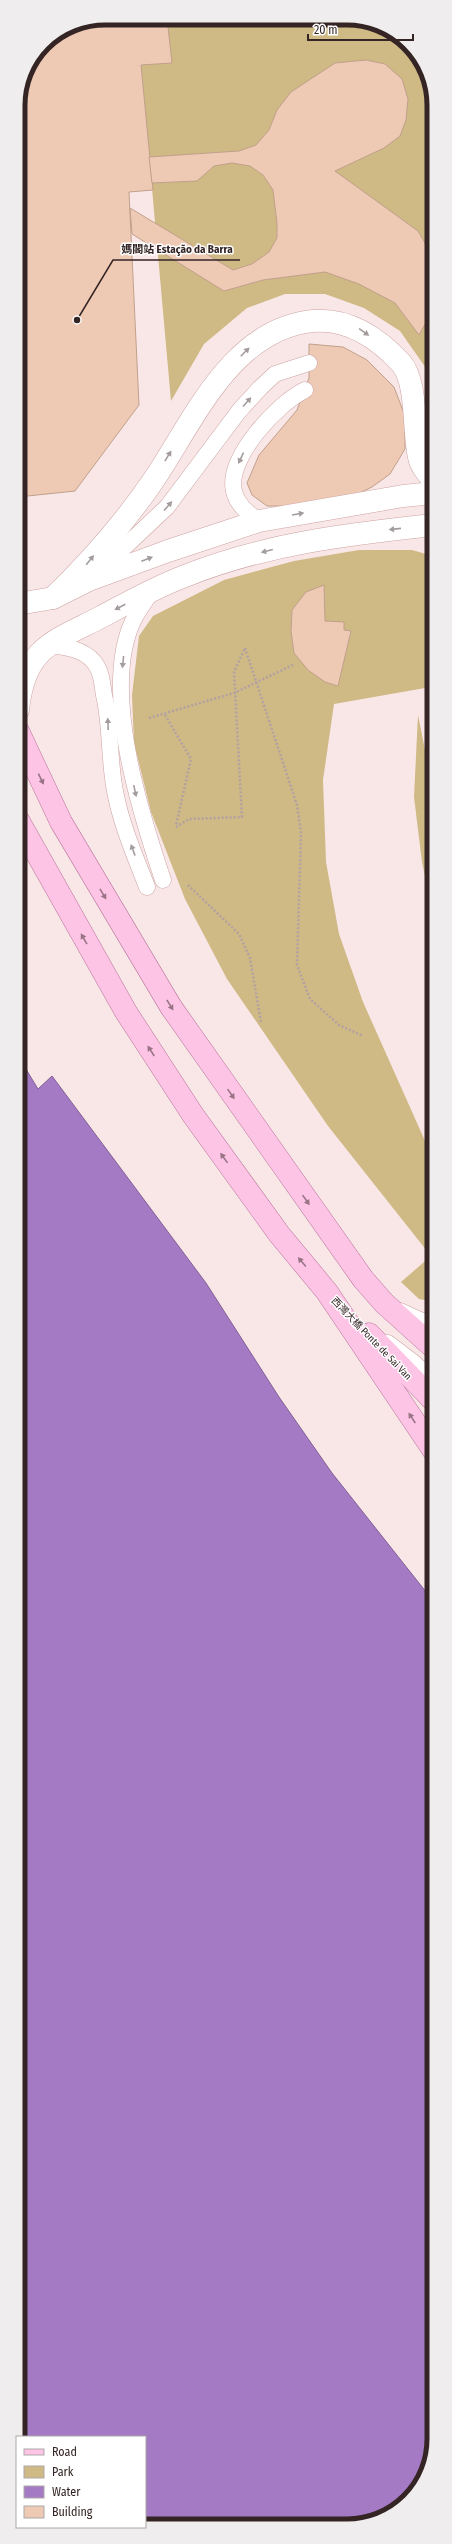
<svg xmlns="http://www.w3.org/2000/svg" width="452" height="2544" font-family="'Fira Sans Condensed','Noto Sans SC',sans-serif">
  <rect width="100%" height="100%" fill="#f9e7e7"/>
  <g fill="#cfb985">
    <path d="M167,18l197,2 48,28 21,46v296l-5,-19 -28,-40 -36,-23 -39,-14h-40l-38,14 -43,36 -33,57 -30,-336z"/>
    <path d="M359,550h53l21,6v93l-8,39 -91,16 -11,76 3,82 13,72 24,68 71,159v141l-15,-3 -18,-17 30,-26 -103,-130 -101,-147 -42,-80 -34,-87 -17,-69 -2,-48 7,-59 14,-20 71,-36 70,-19z"/>
    <path d="M418,715l15,75 1,129 -12,-57 -8,-65z"/>
  </g>
  <path fill="#a47ac4" stroke="#826094" d="M18,1056l20,33 14,-13 154,207 73,114 53,76 102,129v837c-2,10 -3,24 -7,33 -14,32 -38,44 -69,53l-213,-1v-87h-126z"/>
  <g fill="#eecab5" stroke="#c1a08b">
    <path d="M105,18h62l5,45 -31,2 12,125 -24,2 10,213 -64,86 -57,6v-397l9,-33 17,-24 28,-18z"/>
    <path d="M366,60l19,4 17,15 6,20 -2,21 -6,16 -16,12 -49,23 83,60 14,24 1,55 -14,25 -24,-32 -36,-19 -34,-12 -62,8 -39,11 -92,-57 -2,-26 103,62 19,-6 17,-12 8,-14v-15l-4,-33 -10,-15 -13,-9 -18,-3 -18,3 -17,15 -45,2 -3,-26 90,-6 17,-6 13,-15 8,-20 14,-18 44,-29z"/>
    <path d="M423,71l10,23v148l-6,-21 3,-46z"/>
    <path d="M309,344l34,3 24,13 27,27 11,29v33l-15,25 -18,13 -27,13 -49,6h-29l-15,-11 -5,-12 12,-28 38,-45 12,-32z"/>
    <path d="M324,585l1,36 19,1v8l7,1 -13,55 -13,-4 -17,-12 -14,-17 -3,-22 1,-21 14,-18z"/>
  </g>
  <g fill="none" stroke-linecap="round" stroke-linejoin="round">
    <g stroke="#cda3a3" stroke-width="17">
      <g id="lane">
        <path d="M259,521c-11,-8 -22,-16 -25,-30 -8,-33 44,-88 71,-101"/>
        <path d="M96,574l71,-67 72,-96 21,-23 15,-14 34,-11"/>
        <path d="M153,590c-7,10 -15,20 -20,31 -32,68 7,191 30,259"/>
        <path d="M50,645c16,2 33,4 44,17 9,11 8,26 11,38 6,30 4,61 10,91 6,33 20,65 32,96"/>
        <path d="M400,1311l22,10h12"/>
        <path d="M388,1343l25,19 21,20"/>
      </g>
    </g>
    <g stroke="#cda3a3" stroke-width="23">
      <g id="street">
        <path d="M53,598c37,-36 73,-77 102,-120 40,-60 77,-149 158,-157 36,-3 65,17 88,42 17,19 12,70 18,94 1,8 9,17 14,23"/>
        <path d="M18,604l35,-6 36,-18 79,-29 91,-30 144,-25 30,-3"/>
        <path d="M18,710c2,-20 7,-41 21,-56 16,-17 42,-26 62,-37 28,-15 55,-30 84,-41 79,-32 164,-42 248,-51"/>
      </g>
    </g>
    <g stroke="#b77398" stroke-width="23">
      <g id="primary">
        <path d="M18,731l43,91 110,185 192,272 21,24 50,45"/>
        <path d="M18,820l108,192 67,103 86,119 48,58 107,159"/>
        <path d="M369,1334l65,67"/>
      </g>
    </g>
    <g stroke="#b2a1a1" stroke-width="2.5" stroke-dasharray="2 2" stroke-linecap="butt">
      <path d="M245,648l52,157 4,28 -4,132 13,34 29,26 24,11"/>
      <path d="M165,715l26,44 -15,66"/>
      <path d="M149,718l85,-25 61,-29"/>
      <path d="M176,827l13,-8 53,-2 -8,-145 11,-24"/>
      <path d="M188,885l51,49 11,24 11,64"/>
    </g>
    <use href="#lane" stroke="#fff" stroke-width="16"/>
    <use href="#street" stroke="#fff" stroke-width="22"/>
    <use href="#primary" stroke="#fec4e6" stroke-width="22"/>
  </g>
  <defs><path id="oneway-solid" d="M-6-.8H1V-3.2L6.5 0L1 3.2V.8H-6Z"/></defs>
  <g fill="#a49c9c">
    <use href="#oneway-solid" transform="translate(364 332) rotate(35)"/>
    <use href="#oneway-solid" transform="translate(245 352) rotate(-45)"/>
    <use href="#oneway-solid" transform="translate(247 402) rotate(-48)"/>
    <use href="#oneway-solid" transform="translate(168 456) rotate(-59)"/>
    <use href="#oneway-solid" transform="translate(241 458) rotate(115)"/>
    <use href="#oneway-solid" transform="translate(168 506) rotate(-49)"/>
    <use href="#oneway-solid" transform="translate(298 514) rotate(-10)"/>
    <use href="#oneway-solid" transform="translate(395 529) rotate(174)"/>
    <use href="#oneway-solid" transform="translate(267 551) rotate(166)"/>
    <use href="#oneway-solid" transform="translate(147 559) rotate(-21)"/>
    <use href="#oneway-solid" transform="translate(90 560) rotate(-51)"/>
    <use href="#oneway-solid" transform="translate(120 607) rotate(152)"/>
    <use href="#oneway-solid" transform="translate(123 662) rotate(96)"/>
    <use href="#oneway-solid" transform="translate(108 724) rotate(-92)"/>
    <use href="#oneway-solid" transform="translate(135 791) rotate(78)"/>
    <use href="#oneway-solid" transform="translate(133 850) rotate(-110)"/>
  </g>
  <g fill="#997485">
    <use href="#oneway-solid" transform="translate(41 779) rotate(64)"/>
    <use href="#oneway-solid" transform="translate(103 894) rotate(59)"/>
    <use href="#oneway-solid" transform="translate(84 939) rotate(-120)"/>
    <use href="#oneway-solid" transform="translate(170 1005) rotate(58)"/>
    <use href="#oneway-solid" transform="translate(151 1051) rotate(-123)"/>
    <use href="#oneway-solid" transform="translate(231 1094) rotate(55)"/>
    <use href="#oneway-solid" transform="translate(224 1158) rotate(-126)"/>
    <use href="#oneway-solid" transform="translate(306 1200) rotate(55)"/>
    <use href="#oneway-solid" transform="translate(302 1262) rotate(-130)"/>
    <use href="#oneway-solid" transform="translate(412 1418) rotate(-123)"/>
  </g>
  <g text-anchor="middle" stroke-width="3" stroke-linejoin="round" paint-order="stroke">
    <g font-size="10" fill="#342424" stroke="#fff">
      <text transform="translate(372 1338) rotate(46)" y="4">西灣大橋 Ponte de Sai Van</text>
    </g>
  </g>
  <path d="M0 0H452V2544H0ZM105 25H347A80 80 0 0 1 427 105V2439A80 80 0 0 1 347 2519H105A80 80 0 0 1 25 2439V105A80 80 0 0 1 105 25Z" fill="#efeded" fill-rule="evenodd"/>
  <path fill="none" stroke="#342424" stroke-width="5" d="M105 25H347A80 80 0 0 1 427 105V2439A80 80 0 0 1 347 2519H105A80 80 0 0 1 25 2439V105A80 80 0 0 1 105 25Z"/>
  <path fill="none" stroke="#342424" stroke-width="1.5" d="M77 320L113 260H240"/>
  <circle fill="#342424" stroke="#fff" stroke-width="1.5" cx="77" cy="320" r="4"/>
  <g font-size="11" text-anchor="middle" font-weight="bold" fill="#342424" stroke="#fff" stroke-width="3" stroke-linejoin="round" paint-order="stroke">
    <text x="177" y="253">媽閣站 Estação da Barra</text>
  </g>
  <rect x="16" y="2436" width="130" height="92" fill="#ffffff" stroke="#aea7a7"/>
  <rect x="24" y="2449" width="20" height="6" fill="#fec4e6" stroke="#aea7a7"/>
  <text x="52" y="2456" font-size="12" fill="#342424">Road</text>
  <rect x="24" y="2466" width="20" height="12" fill="#cfb985" stroke="#aea7a7"/>
  <text x="52" y="2476" font-size="12" fill="#342424">Park</text>
  <rect x="24" y="2486" width="20" height="12" fill="#a47ac4" stroke="#aea7a7"/>
  <text x="52" y="2496" font-size="12" fill="#342424">Water</text>
  <rect x="24" y="2506" width="20" height="12" fill="#eecab5" stroke="#aea7a7"/>
  <text x="52" y="2516" font-size="12" fill="#342424">Building</text>
  <path d="M308 34v6h105v-6" fill="none" stroke="#342424" stroke-width="2"/>
  <text x="314" y="34" font-size="12" fill="#342424" stroke="#ffffff" stroke-width="3" paint-order="stroke">20 m</text>
</svg>
